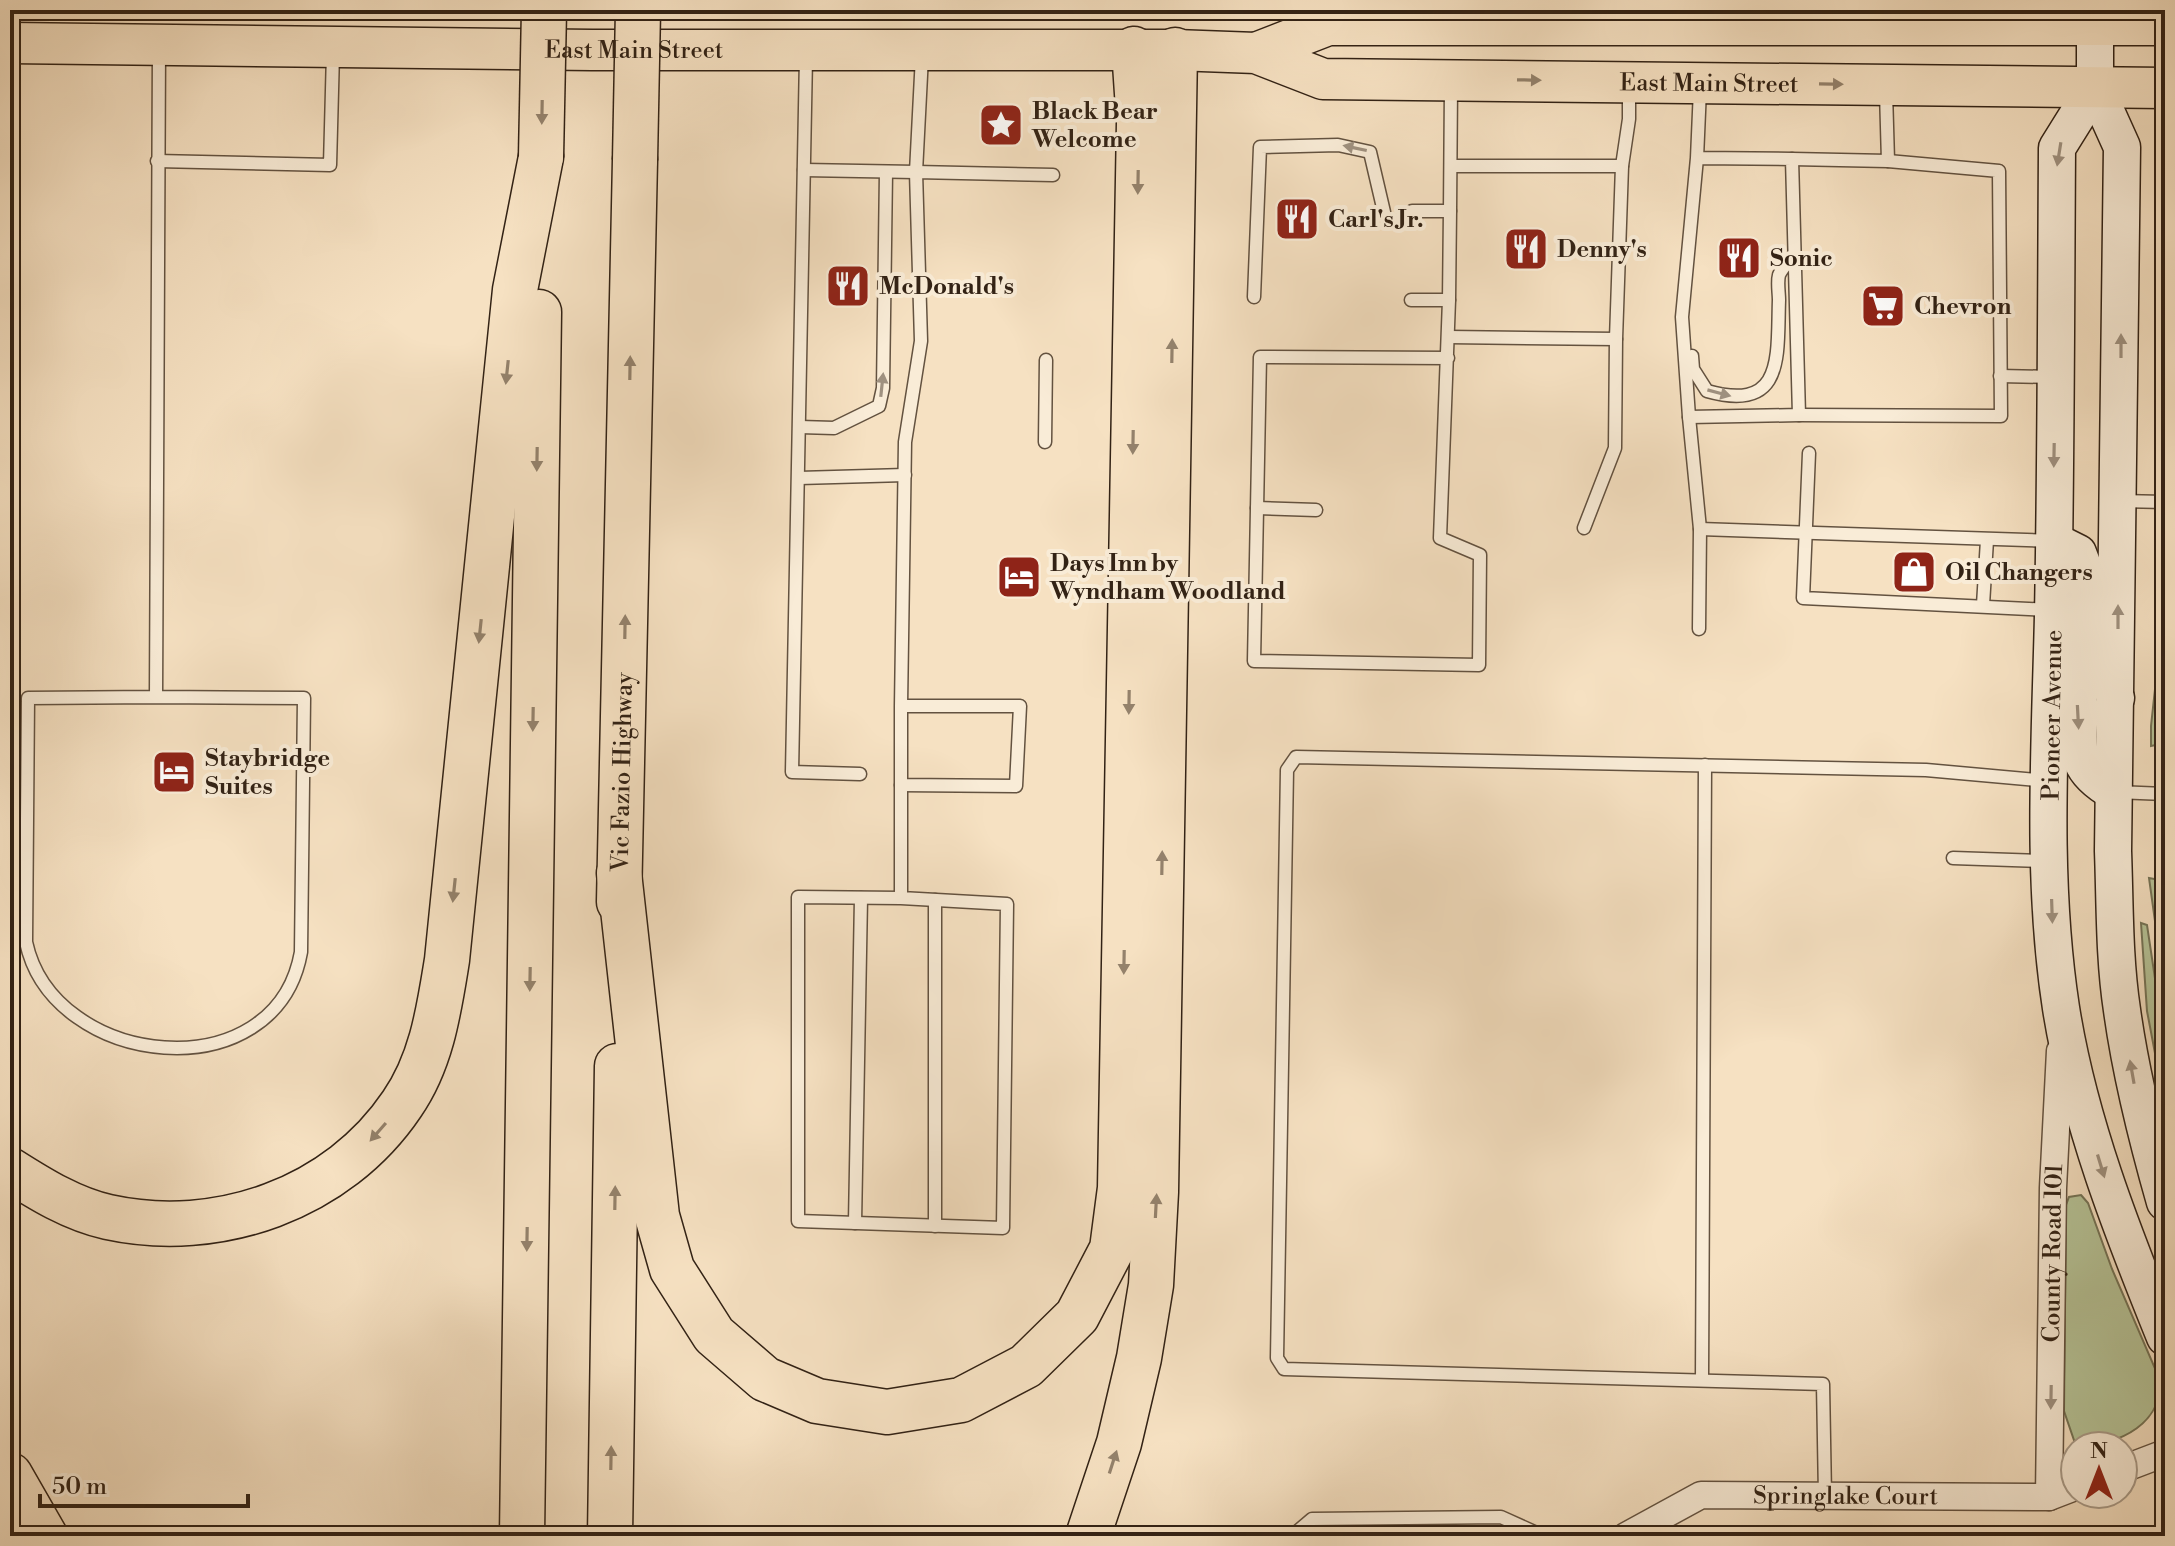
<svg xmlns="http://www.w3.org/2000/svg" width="2175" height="1546" font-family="'Libre Bodoni',serif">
  <rect width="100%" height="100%" fill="#f6e1c2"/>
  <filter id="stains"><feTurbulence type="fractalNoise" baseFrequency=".0025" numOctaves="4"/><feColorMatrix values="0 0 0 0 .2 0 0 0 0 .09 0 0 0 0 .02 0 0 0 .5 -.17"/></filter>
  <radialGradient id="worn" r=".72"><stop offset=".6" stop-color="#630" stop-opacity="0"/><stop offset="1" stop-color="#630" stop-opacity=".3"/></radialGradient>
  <g fill="#b6c498" stroke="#747356" stroke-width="2">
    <path d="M2165,597v146l-14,3v-20z"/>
    <path d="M2149,878l16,3v112z"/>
    <path d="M2141,923l6,2 18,120v61l-18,-95z"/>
    <path d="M2081,1195l7,8 24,66 45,104c13,49 -40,74 -81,73l-12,-35 2,-206 3,-8z"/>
  </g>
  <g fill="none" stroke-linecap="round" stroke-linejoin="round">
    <g stroke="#635240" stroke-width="15">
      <g id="service">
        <path d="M806,57l-14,715 68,2"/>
        <path d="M1697,158l95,1 7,256 -110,2 -7,-100 15,-159 3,-69"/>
        <path d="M1792,159l96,2 -2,-69"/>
        <path d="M157,161l173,4 3,-112"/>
        <path d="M1451,166h171l7,-47v-30"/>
        <path d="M804,170l112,2 6,-116"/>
        <path d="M10,208l2,388"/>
        <path d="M1412,211h38l1,-125"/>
        <path d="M1254,297l6,-150 78,-2 32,7 14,60"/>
        <path d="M1411,300h38l1,-89"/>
        <path d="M1449,337l167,2 6,-173"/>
        <path d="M1692,356l1,13 14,22c78,22 70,-35 72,-91 0,-7 -2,-18 0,-25 3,-7 11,-15 15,-20"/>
        <path d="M1448,358l-188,-1 -6,304 225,4 1,-110 -40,-17 9,-238"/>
        <path d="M2000,376l53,1"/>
        <path d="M1799,415l202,1 -2,-245 -111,-10"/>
        <path d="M1689,417l11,112 -1,100"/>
        <path d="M800,427l34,1 45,-22 4,-18 3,-216"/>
        <path d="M1045,442l1,-82"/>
        <path d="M1809,453l-6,145 247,12"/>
        <path d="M799,478l106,-3"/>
        <path d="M2120,501l45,1"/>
        <path d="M1257,508l59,2"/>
        <path d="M1584,528l31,-80 1,-109"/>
        <path d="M1700,529l353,12"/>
        <path d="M1983,605l4,-65"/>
        <path d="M156,697l-128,1 -2,244c27,127 250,151 275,10l3,-254 -148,-1 3,-649"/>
        <path d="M901,706v79l115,1 4,-80h-119l4,-264 16,-101 -5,-169 137,3"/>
        <path d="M901,785v113l106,6 -4,324 -205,-7v-324l103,1"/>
        <path d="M2116,792l49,2"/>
        <path d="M1953,858l92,3"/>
        <path d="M855,1223l6,-325"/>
        <path d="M935,1226v-326"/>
        <path d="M1702,1379l3,-614"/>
        <path d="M1825,1496l-2,-112 -539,-15 -7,-11 10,-588 9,-13 630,13 121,11"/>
        <path d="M1292,1536l20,-17 189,-2 42,19"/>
      </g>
    </g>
    <g stroke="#635240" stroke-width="29">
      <g id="minor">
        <path d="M2123,1469l42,-16"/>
        <path id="s1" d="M2049,1497l4,-309 7,-137"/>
        <path id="s2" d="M1626,1536l75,-41 348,2 26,-10"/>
      </g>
    </g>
    <g stroke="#322215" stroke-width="39">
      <g id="secondary">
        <path d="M2095,26v61l27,60 -9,704c2,53 1,107 9,159 9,66 25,129 43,192"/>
        <path d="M2095,87l-38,61c-1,155 -1,311 -4,467 -3,130 -12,264 8,393 18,114 61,223 104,329"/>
        <path d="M2054,541l24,12 5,13 2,70 31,62"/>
        <path d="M2056,651c6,9 17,21 20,31 13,50 -19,78 38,110"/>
      </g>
    </g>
    <g stroke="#322215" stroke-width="43">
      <g id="primary">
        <path id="s3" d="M10,43l582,7h583l81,3 67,26 842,9"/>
        <path d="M1256,53l72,-28h837"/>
      </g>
    </g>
    <g stroke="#322215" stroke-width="47">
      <g id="motorway">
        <path d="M619,873l38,343 15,53 42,66 51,44 52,22 70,11 74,-12 65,-34 51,-50 35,-67 8,-61 19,-1065 -5,-74"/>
        <path id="s4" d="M619,902l16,-742"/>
        <path d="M10,1170c30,19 62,39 98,47 110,24 230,-18 294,-113 30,-43 37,-95 45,-144l68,-670 26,-133"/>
        <path d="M10,1475l35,61"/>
        <path d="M522,1536l17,-1224"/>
        <path d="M610,1536l7,-470"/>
        <path d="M1088,1536l31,-93 20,-85 12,-73 5,-93 19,-1142"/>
      </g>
    </g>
    <use href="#service" stroke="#f9ecd7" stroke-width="12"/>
    <use href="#minor" stroke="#f9ecd7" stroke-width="26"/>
    <use href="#secondary" stroke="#f9ecd7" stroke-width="36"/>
    <use href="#primary" stroke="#f6e1c2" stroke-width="40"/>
    <use href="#motorway" stroke="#f6e1c2" stroke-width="44"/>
    <g stroke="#322215" stroke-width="47" stroke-linecap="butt">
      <g id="motorway-bridge">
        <path d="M541,157l3,-147"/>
        <path d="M635,160l3,-150"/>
      </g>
    </g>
    <use href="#motorway-bridge" stroke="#f6e1c2" stroke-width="44"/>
  </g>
  <defs><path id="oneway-solid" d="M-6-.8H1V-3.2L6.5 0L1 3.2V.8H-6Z" transform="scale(2)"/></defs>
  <g fill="#94826c">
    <use href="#oneway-solid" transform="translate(1529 80) rotate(1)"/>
    <use href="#oneway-solid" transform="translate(1831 84) rotate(1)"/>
    <use href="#oneway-solid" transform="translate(542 112) rotate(91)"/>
    <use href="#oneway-solid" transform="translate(1138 182) rotate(91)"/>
    <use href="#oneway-solid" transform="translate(1172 351) rotate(-89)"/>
    <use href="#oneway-solid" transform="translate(630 368) rotate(-89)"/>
    <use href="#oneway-solid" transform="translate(507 372) rotate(96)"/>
    <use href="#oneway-solid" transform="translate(1133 442) rotate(91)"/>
    <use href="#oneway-solid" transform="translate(537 459) rotate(91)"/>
    <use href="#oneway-solid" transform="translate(625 627) rotate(-89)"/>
    <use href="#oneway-solid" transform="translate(480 631) rotate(96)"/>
    <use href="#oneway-solid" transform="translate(1129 702) rotate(91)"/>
    <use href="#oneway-solid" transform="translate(533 719) rotate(91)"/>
    <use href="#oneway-solid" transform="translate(1162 863) rotate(-89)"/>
    <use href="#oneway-solid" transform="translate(454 890) rotate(96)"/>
    <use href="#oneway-solid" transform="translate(1124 962) rotate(91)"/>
    <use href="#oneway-solid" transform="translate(530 979) rotate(91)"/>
    <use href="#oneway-solid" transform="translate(378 1132) rotate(131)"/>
    <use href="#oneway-solid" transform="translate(615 1198) rotate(-89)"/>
    <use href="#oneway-solid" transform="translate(1156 1206) rotate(-87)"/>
    <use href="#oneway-solid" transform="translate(527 1239) rotate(91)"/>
    <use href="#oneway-solid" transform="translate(611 1458) rotate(-89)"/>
    <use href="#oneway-solid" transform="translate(1113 1462) rotate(-72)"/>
  </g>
  <g fill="#9f9180">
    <use href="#oneway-solid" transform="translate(1355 148) rotate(-168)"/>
    <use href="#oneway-solid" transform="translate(2059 154) rotate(99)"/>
    <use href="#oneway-solid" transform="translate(2121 346) rotate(-90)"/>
    <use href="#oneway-solid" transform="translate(882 385) rotate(-84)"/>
    <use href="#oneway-solid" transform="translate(1719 393) rotate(15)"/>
    <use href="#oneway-solid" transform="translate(2054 455) rotate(91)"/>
    <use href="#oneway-solid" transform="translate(2118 617) rotate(-90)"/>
    <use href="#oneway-solid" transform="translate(2078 717) rotate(87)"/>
    <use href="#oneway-solid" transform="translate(2052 911) rotate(88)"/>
    <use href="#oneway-solid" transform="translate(2132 1072) rotate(-100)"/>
    <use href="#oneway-solid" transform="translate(2101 1166) rotate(73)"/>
    <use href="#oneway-solid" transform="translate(2051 1397) rotate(91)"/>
  </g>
  <defs>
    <g id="sight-square" transform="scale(2.3)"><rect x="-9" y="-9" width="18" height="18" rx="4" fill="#8f2418" stroke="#f9ecd7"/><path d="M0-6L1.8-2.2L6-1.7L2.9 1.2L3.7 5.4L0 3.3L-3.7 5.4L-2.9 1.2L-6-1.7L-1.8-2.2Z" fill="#fff"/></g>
    <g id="restaurant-square" transform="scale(2.3)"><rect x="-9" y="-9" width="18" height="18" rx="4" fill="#8f2418" stroke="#f9ecd7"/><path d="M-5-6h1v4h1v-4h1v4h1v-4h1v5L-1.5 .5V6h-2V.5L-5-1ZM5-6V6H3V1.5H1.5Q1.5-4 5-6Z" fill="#fff"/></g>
    <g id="supermarket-square" transform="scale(2.3)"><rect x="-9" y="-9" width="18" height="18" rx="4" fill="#8f2418" stroke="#f9ecd7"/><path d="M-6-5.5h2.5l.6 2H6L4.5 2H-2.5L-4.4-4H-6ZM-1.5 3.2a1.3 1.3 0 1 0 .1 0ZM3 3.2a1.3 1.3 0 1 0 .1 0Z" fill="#fff"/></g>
    <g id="shop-square" transform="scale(2.3)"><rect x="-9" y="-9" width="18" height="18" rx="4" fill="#8f2418" stroke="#f9ecd7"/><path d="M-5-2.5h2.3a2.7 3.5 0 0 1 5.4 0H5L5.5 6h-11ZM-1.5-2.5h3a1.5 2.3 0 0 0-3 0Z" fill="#fff"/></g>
    <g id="hotel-square" transform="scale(2.3)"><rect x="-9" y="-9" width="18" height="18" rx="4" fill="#8f2418" stroke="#f9ecd7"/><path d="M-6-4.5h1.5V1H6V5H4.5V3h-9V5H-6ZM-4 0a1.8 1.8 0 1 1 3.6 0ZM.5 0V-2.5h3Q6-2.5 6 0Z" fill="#fff"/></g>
  </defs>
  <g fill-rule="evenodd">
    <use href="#sight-square" x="1001" y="125"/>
    <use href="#restaurant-square" x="1297" y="219"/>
    <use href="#restaurant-square" x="1526" y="249"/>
    <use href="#restaurant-square" x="1739" y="258"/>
    <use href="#restaurant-square" x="848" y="286"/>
    <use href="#supermarket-square" x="1883" y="306"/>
    <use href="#shop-square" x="1914" y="572"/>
    <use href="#hotel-square" x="1019" y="577"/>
    <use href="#hotel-square" x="174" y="772"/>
  </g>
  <g text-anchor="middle" stroke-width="8" stroke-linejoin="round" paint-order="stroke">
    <g font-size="24" fill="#322215" stroke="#f9ecd7">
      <text dy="8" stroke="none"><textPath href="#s3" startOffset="624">East Main Street</textPath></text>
      <text dy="8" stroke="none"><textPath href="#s3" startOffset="1704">East Main Street</textPath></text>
      <text transform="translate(2052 715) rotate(-89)" y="8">Pioneer Avenue</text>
      <text dy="8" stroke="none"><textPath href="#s4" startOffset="130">Vic Fazio Highway</textPath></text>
      <text dy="8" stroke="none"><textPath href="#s1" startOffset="244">County Road 101</textPath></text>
      <text dy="8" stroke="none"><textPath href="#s2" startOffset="230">Springlake Court</textPath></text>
    </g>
    <g font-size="24" font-weight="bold" fill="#322215" stroke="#f9ecd7" text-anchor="start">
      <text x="1032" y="119">Black Bear<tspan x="1032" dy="28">Welcome</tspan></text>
      <text x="1328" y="227">Carl's Jr.</text>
      <text x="1557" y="257">Denny's</text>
      <text x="1770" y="266">Sonic</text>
      <text x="879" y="294">McDonald's</text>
      <text x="1914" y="314">Chevron</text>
      <text x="1050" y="571">Days Inn by<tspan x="1050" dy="28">Wyndham Woodland</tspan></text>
      <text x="1945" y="580">Oil Changers</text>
      <text x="205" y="766">Staybridge<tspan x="205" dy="28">Suites</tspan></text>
    </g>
  </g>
  <rect width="2175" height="1546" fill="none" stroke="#f6e1c2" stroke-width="40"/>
  <rect x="12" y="12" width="2151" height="1522" fill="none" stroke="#322215" stroke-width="4"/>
  <rect x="20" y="20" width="2135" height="1506" fill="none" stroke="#322215" stroke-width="2"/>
  <g transform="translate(2099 1470)"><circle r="38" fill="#f9ecd7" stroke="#a99b89" stroke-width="2"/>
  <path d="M0-6L14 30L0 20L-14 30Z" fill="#8f2418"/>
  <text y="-12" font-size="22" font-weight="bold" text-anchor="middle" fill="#322215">N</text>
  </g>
  <path d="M40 1494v12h208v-12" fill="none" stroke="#322215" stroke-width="4"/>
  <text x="52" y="1494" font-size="24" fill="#322215" stroke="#f9ecd7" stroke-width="6" paint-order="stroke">50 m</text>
  <rect width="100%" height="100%" filter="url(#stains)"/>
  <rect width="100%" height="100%" fill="url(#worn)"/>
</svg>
